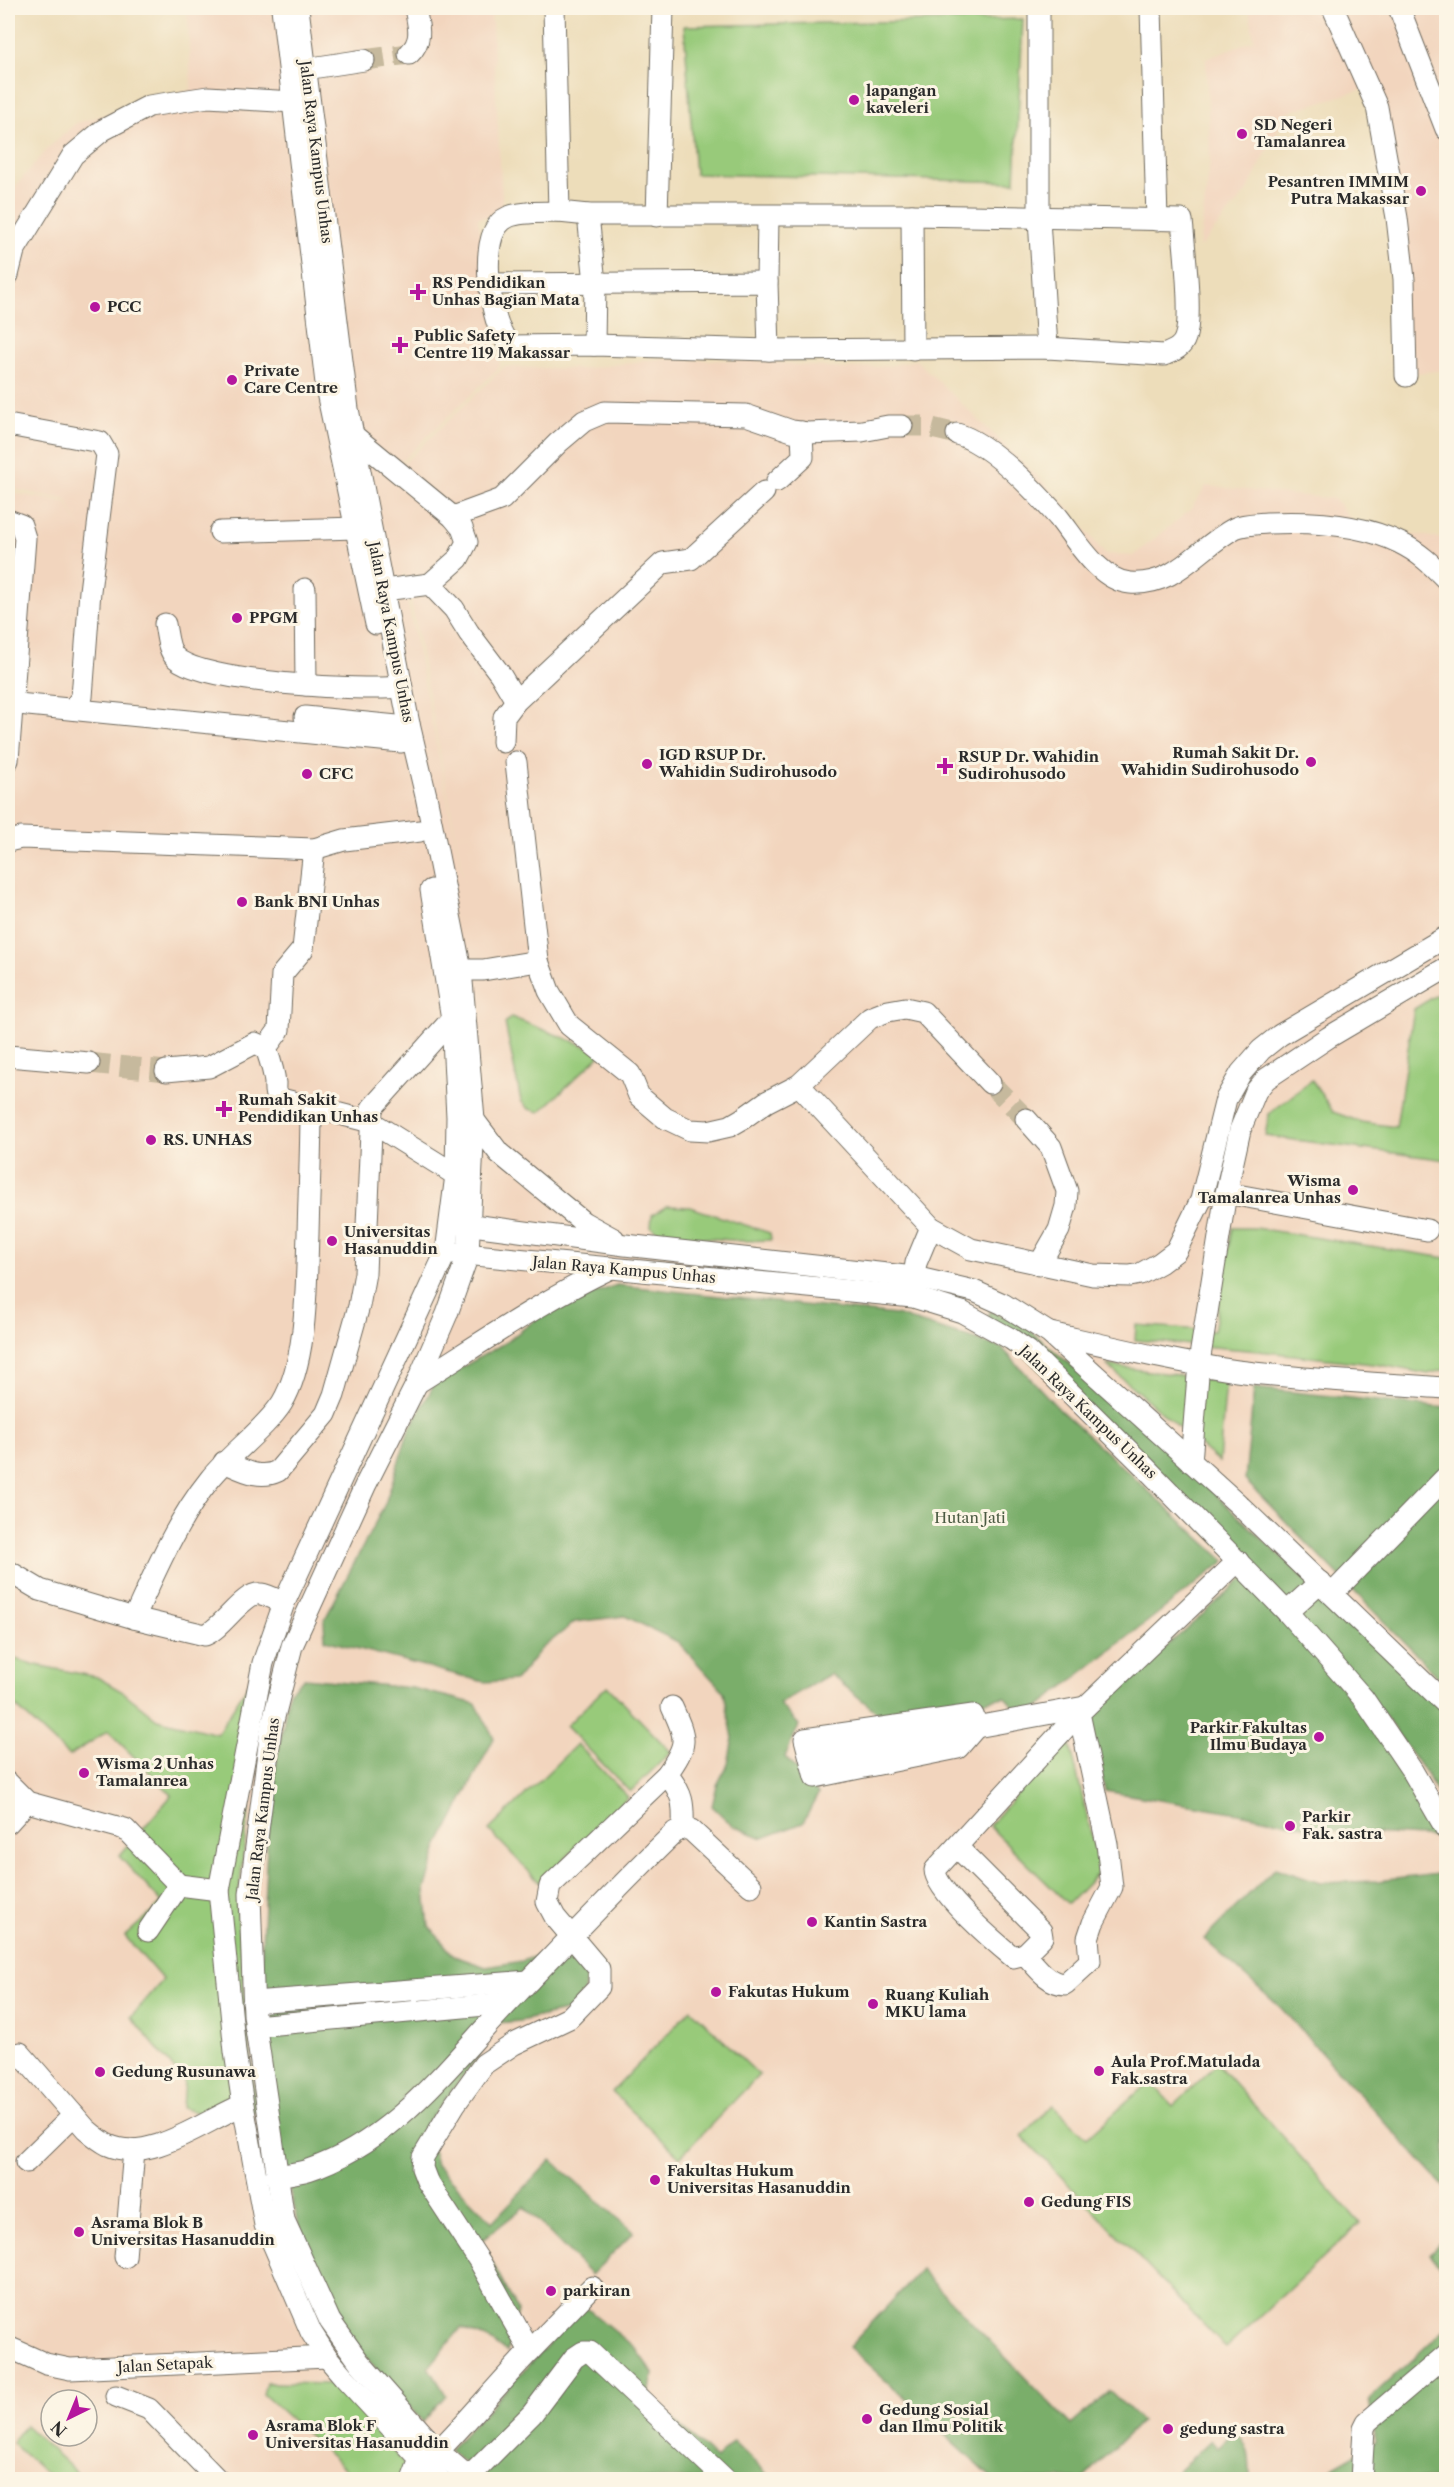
<svg xmlns="http://www.w3.org/2000/svg" width="1454" height="2487" font-family="'Libre Caslon Text',serif">
  <rect width="100%" height="100%" fill="#fcf5e5"/>
  <filter id="ink" filterUnits="userSpaceOnUse"><feTurbulence type="fractalNoise" baseFrequency=".0167" numOctaves="2"/><feDisplacementMap in="SourceGraphic" scale="12" xChannelSelector="R" yChannelSelector="G"/><feConvolveMatrix kernelMatrix="1 2 1 2 8 2 1 2 1" color-interpolation-filters="sRGB"/></filter>
  <filter id="wash" filterUnits="userSpaceOnUse"><feTurbulence type="fractalNoise" baseFrequency=".008" numOctaves="4" result="noise"/><feDisplacementMap in="SourceGraphic" scale="24" xChannelSelector="R" yChannelSelector="G"/><feGaussianBlur stdDeviation="1.35" result="paint"/><feColorMatrix in="noise" values="0 0 0 0 0 0 0 0 0 0 0 0 0 0 0 0 0 1.4 0 .05"/><feComposite in="paint" operator="in"/></filter>
  <g filter="url(#wash)">
    <rect width="100%" height="100%" fill="#edddba"/>
    <g fill="#f2d5be" fill-rule="evenodd">
      <path d="M187,8h304l12,206 -25,4 22,149 -97,93 -12,2h14l99,-95 79,2 73,-10 104,2 84,8 45,-3 27,-6 143,137 46,57 28,2 57,-46 16,-24 129,13 21,27 90,13v1940h-1438v-1987l58,10 21,38 -21,-40 -58,-12v-288l3,-8 35,-42 30,-27 115,-33zM403,575h3l61,320 -60,-297zM51,2400h36v36h-36z"/>
      <path d="M1249,8h197v362l-42,4 4,-38 -44,-247 -77,23 -40,79 -48,57 11,-87 -4,-103 48,-18z"/>
    </g>
    <g fill="#98ca7a" stroke="#627a52" stroke-width="1.5">
      <path d="M1023,19l-8,163 -320,-8 -11,-148z"/>
      <path d="M1446,989v171l-181,-24 4,-22 43,-34 21,32 28,10 35,5 18,-118z"/>
      <path d="M511,1017l87,34 1,5 -59,56 -11,-3 -8,-8 -16,-78z"/>
      <path d="M667,1206l23,1 80,26 1,7 -29,1 -82,-7 -9,-7 1,-12z"/>
      <path d="M1232,1228h23l191,30v111l-18,5 -47,-9 -123,-14 -123,-11 1,-15 78,6z"/>
      <path d="M1107,1365l119,17 -7,80z"/>
      <path d="M8,1657l28,8 61,12 26,15 34,27 60,15 32,-51 35,8 -31,84 -16,133 19,203 -42,7 -32,-10 2,-27 -53,-64 32,-37 -38,-44 37,-33 -43,-47 53,-61 -64,-64 -39,25 -59,-55 -2,1z"/>
      <path d="M607,1686l64,66 -41,40 -64,-66z"/>
      <path d="M1068,1736l32,135 -32,33 -79,-78z"/>
      <path d="M577,1744l51,53 -88,86 -51,-53z"/>
      <path d="M691,2009l68,66 -79,82 -68,-65z"/>
      <path d="M1217,2064l143,159 -134,125 -204,-212 31,-31 34,33 63,-57 23,25z"/>
      <path d="M266,2383l73,1 77,95h-60l-93,-85z"/>
      <path d="M25,2425l59,54h-31l-41,-36z"/>
    </g>
    <g fill="#7aae6a" stroke="#526c4a" stroke-width="1.5">
      <path d="M617,1285l279,30 106,33 57,61 166,152 -201,157 -19,-21 -121,21 -54,-44 -51,30 20,21 -14,32 33,37 -15,29 -40,15 -30,-12 -21,-20 5,-21 11,-21 5,-26 -9,-46 -46,-50 -53,-26 -50,6 -34,27 -25,31 -32,2 -159,-42 -1,-19 61,-117 24,-74 26,-47 71,-41 41,-31z"/>
      <path d="M990,1311l30,11 118,100 308,289v97l-18,-31 -63,-89 -378,-369z"/>
      <path d="M1254,1388l192,20v58l-12,14 12,12v193l-201,-205z"/>
      <path d="M1246,1576l68,76 76,98 46,87 -114,-7 -83,-17 -134,-22 -17,-75z"/>
      <path d="M304,1678l108,10 64,16 18,34 -56,109 -13,43 4,36 25,30 32,11 36,-6 23,-8 27,8 14,13 -2,18 -15,18 -49,11 -45,4 8,25 -57,74 10,41 56,57 59,-62 83,72 -43,43 -67,-68 -43,34 37,70 -11,41 -21,-14 -25,-10 -32,39 17,28 -23,27 -59,-67 -28,-39 -31,-70 -29,-105 -10,-71 -5,-106 8,-158 20,-114z"/>
      <path d="M1275,1868l45,15 58,-2 68,-8v316l-165,-181 -77,-69z"/>
      <path d="M1446,2237v36l-16,-19z"/>
      <path d="M921,2270l150,155 39,-34 31,30 -58,58h-90l-144,-132z"/>
      <path d="M584,2306l50,41 19,26 -4,24 67,62 17,-18 39,38h-289l-34,-29z"/>
      <path d="M1446,2328v151l-126,1 14,-14 42,-24 -7,-43z"/>
      <path d="M1235,2431c15,13 15,29 15,48h-80l41,-39 7,7z"/>
    </g>
  </g>
  <g filter="url(#ink)">
    <g fill="none" stroke-linecap="round" stroke-linejoin="round">
      <g stroke="#c6b99d" stroke-width="21" stroke-dasharray="21 10" stroke-linecap="butt">
        <path d="M364,60l45,-6"/>
        <path d="M902,426h21l34,8"/>
        <path d="M89,1063l77,8"/>
        <path d="M990,1083l36,36"/>
      </g>
      <g stroke="#6f695d" stroke-width="23">
        <g id="minor">
          <path d="M282,8l45,384 49,232"/>
          <path d="M298,8l50,401 61,315 17,72 35,174 13,150 -6,135 -21,59 -30,69 -51,101 -74,162 -21,83 -21,165 4,121 30,205 46,101 30,42 78,88 34,29"/>
          <path d="M554,8l5,204"/>
          <path d="M1039,8v211l8,129"/>
          <path d="M1151,8l6,212"/>
          <path d="M1333,8l44,99 20,111 7,61 2,97"/>
          <path d="M1399,8l47,121"/>
          <path d="M409,54c15,-14 9,-29 6,-46"/>
          <path d="M305,69l59,-9"/>
          <path d="M559,212l29,3h324l270,5c2,25 11,98 3,118 -3,10 -12,13 -21,17l-117,-7 -278,2 -175,-5 -85,1c-4,-7 -8,-14 -11,-21 -9,-25 -20,-95 10,-108 14,-6 36,-4 51,-5z"/>
          <path d="M588,215l7,68 -1,62"/>
          <path d="M912,215l1,135"/>
          <path d="M657,216l6,-208"/>
          <path d="M8,275l6,-24 59,-96 30,-25 46,-24 59,-9 86,5"/>
          <path d="M767,282l1,-66"/>
          <path d="M491,284l276,-2 2,68"/>
          <path d="M8,425l92,17 7,12 -17,137 -8,106 -9,12"/>
          <path d="M957,434c33,9 78,57 101,83 17,21 41,64 72,66 47,3 67,-35 105,-55 9,-4 22,-4 32,-5 43,-2 94,0 133,20 19,9 32,22 46,36"/>
          <path d="M353,435l100,82 9,11 5,14 -9,17 -28,25 -46,6"/>
          <path d="M777,481l26,-24 -1,-25"/>
          <path d="M453,517l49,-18 56,-56 26,-22 21,-9 141,3 46,16 15,2 55,-2 26,-5h14"/>
          <path d="M8,520l13,5 4,13 -17,222"/>
          <path d="M220,532l136,-4"/>
          <path d="M430,584l24,25 15,24 31,41 16,27"/>
          <path d="M305,589l1,96"/>
          <path d="M165,624c2,10 3,27 11,34 27,25 186,33 225,29"/>
          <path d="M8,703l393,39 11,-2"/>
          <path d="M305,717l92,9 12,-2"/>
          <path d="M503,742l1,-25 12,-16 147,-138 28,-4 73,-67"/>
          <path d="M516,762l22,199 11,30 20,34 61,49 9,22 26,22 25,12 18,1 22,-5 12,-7 24,-17 33,-17 71,-67 18,-7 17,-3 18,4 67,71"/>
          <path d="M8,841l13,-3 293,11 30,-9 76,-9"/>
          <path d="M431,890l21,129 5,98 -1,58 -10,77 -162,351 -21,60 -44,227 16,162 8,53 22,120 46,107 16,25 17,20 96,103"/>
          <path d="M461,970h22l55,-9"/>
          <path d="M266,1048l13,-18 3,-56 21,-25 11,-100"/>
          <path d="M8,1056l81,7"/>
          <path d="M166,1071l43,-4 46,-24 11,5c4,12 8,23 9,35 0,6 -1,9 2,15l94,24 85,53"/>
          <path d="M799,1085l132,142 40,22 122,26 37,1 10,-2 20,-11 16,-12 25,-51 25,-101 15,-26 20,-23 19,-15 166,-98"/>
          <path d="M1026,1119l25,28 16,44 -1,15 -7,24 -20,35"/>
          <path d="M474,1120l25,33 84,69 31,17"/>
          <path d="M1226,1193l201,37"/>
          <path d="M457,1223l168,22 289,32 60,14 29,13 46,29 188,170 209,201"/>
          <path d="M454,1253l459,44 49,15 49,27 17,12 114,113 145,148 76,86 50,74 33,57"/>
          <path d="M914,1277l2,-14 15,-36"/>
          <path d="M1050,1333c62,14 124,29 187,38 70,9 140,12 209,17"/>
          <path d="M417,1383c64,-40 126,-83 194,-115"/>
          <path d="M224,1462c19,8 35,18 54,9l48,-57 8,-19 25,-89 6,-33 7,-165 80,-89"/>
          <path d="M1191,1462l8,-99 27,-170 14,-63 16,-39 10,-12 63,-42 117,-69"/>
          <path d="M8,1571l32,19 94,28 71,17c18,-7 39,-44 56,-41 7,1 16,6 23,9"/>
          <path d="M1332,1594l114,-117"/>
          <path d="M1287,1612l33,-30"/>
          <path d="M134,1618c22,-48 43,-98 76,-139 20,-25 56,-51 72,-76 26,-43 24,-120 26,-169 1,-43 3,-85 3,-127"/>
          <path d="M1079,1713l28,131 5,43 -19,36 -5,15 2,23 -25,23c-17,0 -29,-18 -40,-30l-12,3c-17,-14 -78,-66 -78,-87l144,-157 159,-152"/>
          <path d="M973,1715l4,11 -19,22 -143,29 -10,-38z"/>
          <path d="M812,1757l273,-50"/>
          <path d="M667,1774c16,20 17,29 16,54"/>
          <path d="M8,1783l19,19 98,27 54,56 40,5"/>
          <path d="M8,1823l19,-21"/>
          <path d="M957,1847l84,84 1,6 -17,17"/>
          <path d="M148,1931l31,-46"/>
          <path d="M253,2002l276,-21"/>
          <path d="M255,2026l252,-23"/>
          <path d="M20,2053l66,76c7,6 14,12 22,16 42,19 97,-25 135,-40"/>
          <path d="M26,2162l48,-47"/>
          <path d="M276,2176c11,-2 22,-3 32,-6 86,-28 141,-105 201,-168 55,-58 109,-115 166,-170l8,-4 8,2 60,56"/>
          <path d="M125,2257l9,-107"/>
          <path d="M8,2347l38,17 24,5 257,-12"/>
          <path d="M530,2351l62,-64"/>
          <path d="M116,2396l33,13 69,71"/>
          <path d="M438,2451c32,-32 60,-67 92,-100l-50,-89 -53,-81 -5,-13 1,-11 32,-53 29,-40 30,-20 55,-26 30,-31v-18l-44,-52 -8,-15 3,-16 117,-112c21,-30 20,-34 5,-67"/>
          <path d="M469,2477l63,-63 42,-56 9,-6h7l136,128"/>
          <path d="M412,2480l8,-21"/>
          <path d="M1361,2480l3,-52 3,-6 79,-67"/>
        </g>
      </g>
      <use href="#minor" stroke="#fff" stroke-width="21"/>
    </g>
  </g>
  <g fill="#b5179e" stroke="#fcf5e5" stroke-width="2">
    <circle cx="854" cy="100" r="6"/>
    <circle cx="1242" cy="134" r="6"/>
    <circle cx="1421" cy="191" r="6"/>
    <path d="M415 283h6v6h6v6h-6v6h-6v-6h-6v-6h6z"/>
    <circle cx="95" cy="307" r="6"/>
    <path d="M397 336h6v6h6v6h-6v6h-6v-6h-6v-6h6z"/>
    <circle cx="232" cy="380" r="6"/>
    <circle cx="237" cy="618" r="6"/>
    <circle cx="1311" cy="762" r="6"/>
    <circle cx="647" cy="764" r="6"/>
    <path d="M942 757h6v6h6v6h-6v6h-6v-6h-6v-6h6z"/>
    <circle cx="307" cy="774" r="6"/>
    <circle cx="242" cy="902" r="6"/>
    <path d="M221 1100h6v6h6v6h-6v6h-6v-6h-6v-6h6z"/>
    <circle cx="151" cy="1140" r="6"/>
    <circle cx="1353" cy="1190" r="6"/>
    <circle cx="332" cy="1241" r="6"/>
    <circle cx="1319" cy="1737" r="6"/>
    <circle cx="84" cy="1773" r="6"/>
    <circle cx="1290" cy="1826" r="6"/>
    <circle cx="812" cy="1922" r="6"/>
    <circle cx="716" cy="1992" r="6"/>
    <circle cx="873" cy="2004" r="6"/>
    <circle cx="1099" cy="2071" r="6"/>
    <circle cx="100" cy="2072" r="6"/>
    <circle cx="655" cy="2180" r="6"/>
    <circle cx="1029" cy="2202" r="6"/>
    <circle cx="79" cy="2232" r="6"/>
    <circle cx="551" cy="2291" r="6"/>
    <circle cx="867" cy="2419" r="6"/>
    <circle cx="1168" cy="2429" r="6"/>
    <circle cx="253" cy="2435" r="6"/>
  </g>
  <g text-anchor="middle" stroke-width="6" stroke-linejoin="round" paint-order="stroke">
    <g font-size="15" font-weight="bold" fill="#2b2b2b" stroke="#fcf5e5" text-anchor="start">
      <text x="866" y="96">lapangan<tspan x="866" dy="17">kaveleri</tspan></text>
      <text x="1254" y="130">SD Negeri<tspan x="1254" dy="17">Tamalanrea</tspan></text>
      <text x="1409" y="187" text-anchor="end">Pesantren IMMIM<tspan x="1409" dy="17">Putra Makassar</tspan></text>
      <text x="432" y="288">RS Pendidikan<tspan x="432" dy="17">Unhas Bagian Mata</tspan></text>
      <text x="107" y="312">PCC</text>
      <text x="414" y="341">Public Safety<tspan x="414" dy="17">Centre 119 Makassar</tspan></text>
      <text x="244" y="376">Private<tspan x="244" dy="17">Care Centre</tspan></text>
      <text x="249" y="623">PPGM</text>
      <text x="1299" y="758" text-anchor="end">Rumah Sakit Dr.<tspan x="1299" dy="17">Wahidin Sudirohusodo</tspan></text>
      <text x="659" y="760">IGD RSUP Dr.<tspan x="659" dy="17">Wahidin Sudirohusodo</tspan></text>
      <text x="958" y="762">RSUP Dr. Wahidin<tspan x="958" dy="17">Sudirohusodo</tspan></text>
      <text x="319" y="779">CFC</text>
      <text x="254" y="907">Bank BNI Unhas</text>
      <text x="238" y="1105">Rumah Sakit<tspan x="238" dy="17">Pendidikan Unhas</tspan></text>
      <text x="163" y="1145">RS. UNHAS</text>
      <text x="1341" y="1186" text-anchor="end">Wisma<tspan x="1341" dy="17">Tamalanrea Unhas</tspan></text>
      <text x="344" y="1237">Universitas<tspan x="344" dy="17">Hasanuddin</tspan></text>
      <text x="1307" y="1733" text-anchor="end">Parkir Fakultas<tspan x="1307" dy="17">Ilmu Budaya</tspan></text>
      <text x="96" y="1769">Wisma 2 Unhas<tspan x="96" dy="17">Tamalanrea</tspan></text>
      <text x="1302" y="1822">Parkir<tspan x="1302" dy="17">Fak. sastra</tspan></text>
      <text x="824" y="1927">Kantin Sastra</text>
      <text x="728" y="1997">Fakutas Hukum</text>
      <text x="885" y="2000">Ruang Kuliah<tspan x="885" dy="17">MKU lama</tspan></text>
      <text x="1111" y="2067">Aula Prof.Matulada<tspan x="1111" dy="17">Fak.sastra</tspan></text>
      <text x="112" y="2077">Gedung Rusunawa</text>
      <text x="667" y="2176">Fakultas Hukum<tspan x="667" dy="17">Universitas Hasanuddin</tspan></text>
      <text x="1041" y="2207">Gedung FIS</text>
      <text x="91" y="2228">Asrama Blok B<tspan x="91" dy="17">Universitas Hasanuddin</tspan></text>
      <text x="563" y="2296">parkiran</text>
      <text x="879" y="2415">Gedung Sosial<tspan x="879" dy="17">dan Ilmu Politik</tspan></text>
      <text x="265" y="2431">Asrama Blok F<tspan x="265" dy="17">Universitas Hasanuddin</tspan></text>
      <text x="1180" y="2434">gedung sastra</text>
    </g>
    <g font-size="15" fill="#2b2b2b" stroke="#fcf5e5">
      <text transform="translate(316 152) rotate(83)" y="5">Jalan Raya Kampus Unhas</text>
      <text transform="translate(391 632) rotate(79)" y="5">Jalan Raya Kampus Unhas</text>
      <text transform="translate(624 1270) rotate(5)" y="5">Jalan Raya Kampus Unhas</text>
      <text transform="translate(1088 1412) rotate(44)" y="5">Jalan Raya Kampus Unhas</text>
      <text transform="translate(263 1809) rotate(-83)" y="5">Jalan Raya Kampus Unhas</text>
      <text transform="translate(165 2365) rotate(-3)" y="5">Jalan Setapak</text>
    </g>
    <g font-size="15" fill="#4c5b43" stroke="#fcf5e5">
      <text x="970" y="1523">Hutan Jati</text>
    </g>
  </g>
  <rect width="1454" height="2487" fill="none" stroke="#fcf5e5" stroke-width="30"/>
  <g transform="translate(69 2418) rotate(223)"><circle r="28" fill="#fcf5e5" stroke="#a8a49b" stroke-width="1.5"/>
  <path d="M0-4.5L10 22L0 15L-10 22Z" fill="#b5179e"/>
  <text y="-9" font-size="16" font-weight="bold" text-anchor="middle" fill="#2b2b2b">N</text>
  </g>
</svg>
